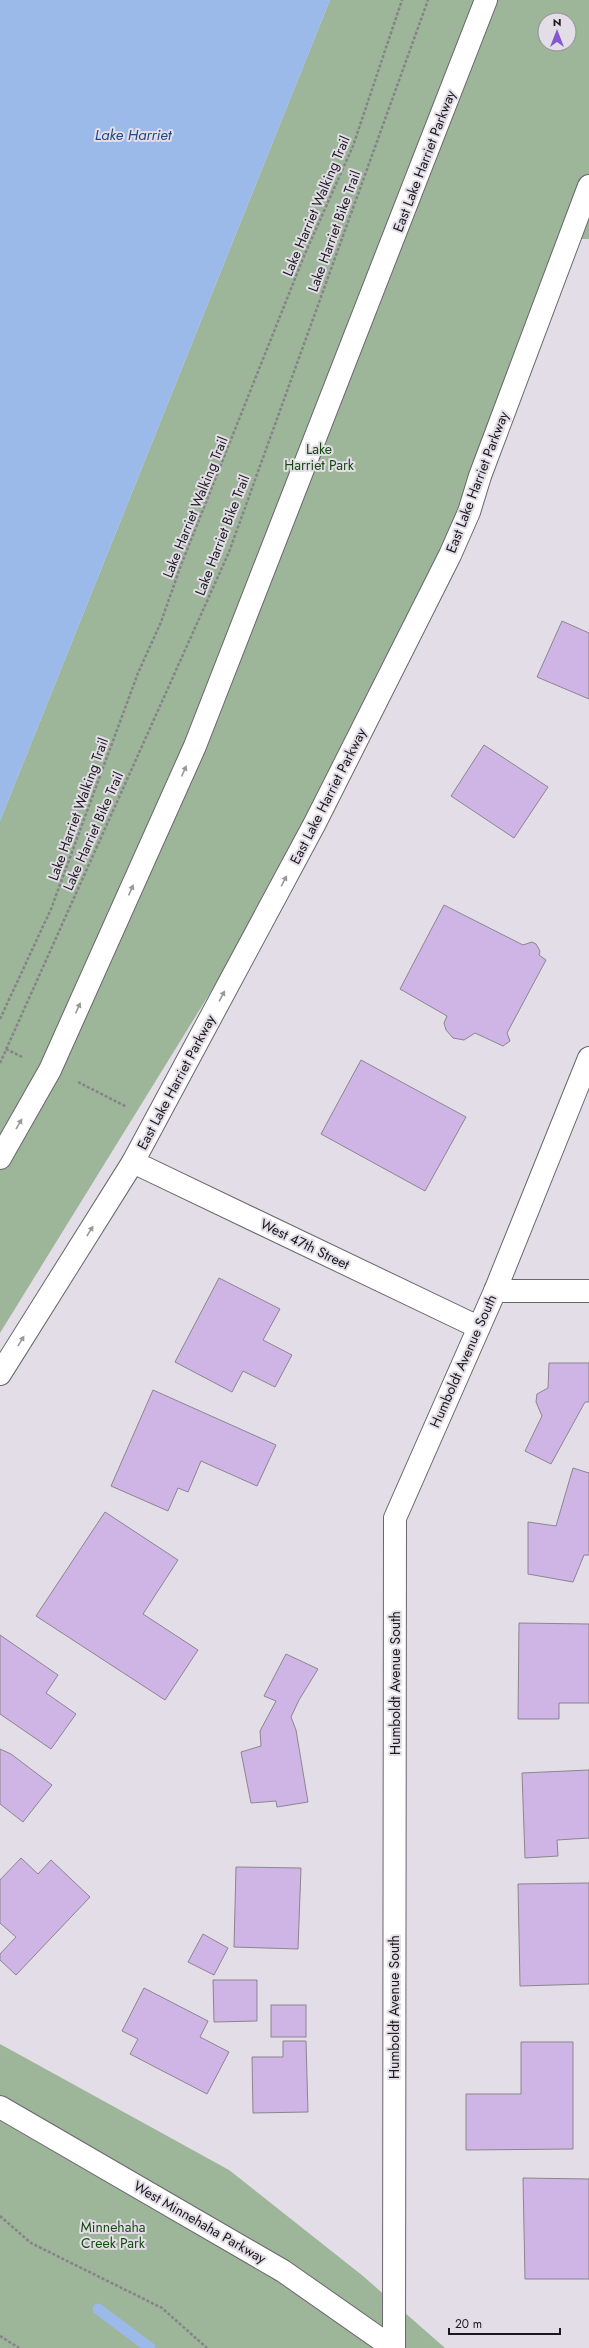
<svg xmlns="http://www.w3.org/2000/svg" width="589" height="2348" font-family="Jost,sans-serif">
  <rect width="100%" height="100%" fill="#e2dde6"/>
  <g fill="#9db599" fill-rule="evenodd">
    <path d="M330,0h259v239h-20l-89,237 -165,347 -315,510v-512zM545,20h24v24h-24z"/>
    <path d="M0,2044l229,126 134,106 82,72h-445z"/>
  </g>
  <path fill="#9cbae9" d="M0,0h330l-330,821z"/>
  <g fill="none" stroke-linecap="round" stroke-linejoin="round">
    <path stroke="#9cbae9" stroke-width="11" d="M98,2309l52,39"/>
  </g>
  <g fill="#cfb4e6" stroke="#8b868f">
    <path d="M562,621l27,12v66l-52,-22z"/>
    <path d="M484,745l64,42 -34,51 -63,-42z"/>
    <path d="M444,905l79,40 9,-3 4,2 4,7 -1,4 7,5 -39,73 3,8 -7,5 -28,-13 -11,7 -11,-2 -7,-8 -2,-7 3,-7 -47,-27z"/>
    <path d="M361,1060l105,57 -41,74 -104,-57z"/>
    <path d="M219,1278l61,31 -17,31 29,15 -17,32 -32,-16 -11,21 -57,-30z"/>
    <path d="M549,1363h40v39h-4l-34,62 -26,-13 17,-35 -6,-14 1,-8 11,-6z"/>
    <path d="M153,1390l123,55 -19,41 -56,-25 -13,31 -10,-4 -10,23 -57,-25z"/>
    <path d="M573,1468l16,5v82h-5l-11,27 -45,-8v-52l28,4z"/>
    <path d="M105,1512l73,48 -35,54 55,36 -33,50 -129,-84z"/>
    <path d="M519,1623l70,1v79h-30v16h-41z"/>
    <path d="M0,1635l58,40 -12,18 30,21 -25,35 -51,-35z"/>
    <path d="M286,1654l32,15 -19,31 -8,17 5,13 12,72 -31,5 -1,-6 -25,2 -10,-51 20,-6 -1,-15 16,-30 -12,-5z"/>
    <path d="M0,1749l11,5 41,31 -29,37 -23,-18z"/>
    <path d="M589,1770v68l-32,2 1,16 -33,2 -3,-85z"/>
    <path d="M21,1858l17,16 13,-14 39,37 -74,78 -16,-15v-6l16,-17 -16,-14v-43z"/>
    <path d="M236,1867l65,1 -3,81 -64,-2z"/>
    <path d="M589,1883v101l-69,2 -2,-102z"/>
    <path d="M203,1934l25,14 -14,27 -26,-13z"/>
    <path d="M213,1980h44v41l-43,1z"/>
    <path d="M144,1988l64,33 -8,16 29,15 -22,42 -77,-40 8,-15 -16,-8z"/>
    <rect x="271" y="2005" width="35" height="32"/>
    <path d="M283,2041h23l2,71 -55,1 -1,-56h31z"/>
    <path d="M521,2042h52v107l-107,1v-56h55z"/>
    <path d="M523,2178l66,1v100h-64z"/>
  </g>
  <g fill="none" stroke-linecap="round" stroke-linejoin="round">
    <g stroke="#6a666e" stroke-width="24">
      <g id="minor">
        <path d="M133,1162l345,165"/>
        <path d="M495,1291h94"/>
        <path d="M394,2348l1,-830 100,-227 94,-233"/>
      </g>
    </g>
    <g stroke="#6a666e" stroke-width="24">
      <g id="tertiary">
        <path d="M0,1158l50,-88 145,-324 291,-746"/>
        <path d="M0,1374l133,-212 182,-339 135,-268 19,-43 11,-36 109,-290"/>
        <path d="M0,2107l283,164 110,77"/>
      </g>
    </g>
    <g stroke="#868389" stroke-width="2.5" stroke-dasharray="3 2" stroke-linecap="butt">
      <path d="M0,1019l51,-110 87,-236 23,-51 20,-57 123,-309 49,-110 49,-146"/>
      <path d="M6,1049l16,8"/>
      <path d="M0,1063l229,-511 199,-552"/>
      <path d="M78,1082l49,25"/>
      <path d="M0,2216l31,27 131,65 45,40"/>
      <path d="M0,2336l19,12"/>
    </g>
    <use href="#minor" stroke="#fff" stroke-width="22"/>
    <use href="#tertiary" stroke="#fff" stroke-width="22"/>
  </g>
  <defs><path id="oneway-solid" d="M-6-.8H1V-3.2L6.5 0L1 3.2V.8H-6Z"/></defs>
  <g fill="#989899">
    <use href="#oneway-solid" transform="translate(184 771) rotate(-66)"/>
    <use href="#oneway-solid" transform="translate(284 881) rotate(-62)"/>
    <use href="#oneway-solid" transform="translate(131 890) rotate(-66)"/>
    <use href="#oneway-solid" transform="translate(222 996) rotate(-62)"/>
    <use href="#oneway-solid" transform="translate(78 1008) rotate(-66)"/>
    <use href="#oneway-solid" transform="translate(19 1124) rotate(-60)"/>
    <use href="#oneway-solid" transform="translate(90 1231) rotate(-58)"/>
    <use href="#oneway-solid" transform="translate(21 1341) rotate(-58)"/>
  </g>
  <g text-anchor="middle" stroke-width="4" stroke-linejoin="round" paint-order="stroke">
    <g font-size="14" fill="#1b191d" stroke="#e2dde6">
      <text transform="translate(424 161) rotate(-69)" y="5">East Lake Harriet Parkway</text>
      <text transform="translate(316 206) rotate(-67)" y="5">Lake Harriet Walking Trail</text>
      <text transform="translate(334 231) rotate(-70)" y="5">Lake Harriet Bike Trail</text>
      <text transform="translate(477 482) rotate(-69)" y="5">East Lake Harriet Parkway</text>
      <text transform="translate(195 507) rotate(-68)" y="5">Lake Harriet Walking Trail</text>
      <text transform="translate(222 535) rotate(-69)" y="5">Lake Harriet Bike Trail</text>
      <text transform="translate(328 796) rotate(-63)" y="5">East Lake Harriet Parkway</text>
      <text transform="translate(78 809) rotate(-70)" y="5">Lake Harriet Walking Trail</text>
      <text transform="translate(93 831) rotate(-66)" y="5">Lake Harriet Bike Trail</text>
      <text transform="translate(176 1082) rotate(-62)" y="5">East Lake Harriet Parkway</text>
      <text transform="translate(305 1244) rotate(26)" y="5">West 47th Street</text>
      <text transform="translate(463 1361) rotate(-66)" y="5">Humboldt Avenue South</text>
      <text transform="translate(395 1683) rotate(-90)" y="5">Humboldt Avenue South</text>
      <text transform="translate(394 2007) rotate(-90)" y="5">Humboldt Avenue South</text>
      <text transform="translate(200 2222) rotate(30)" y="5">West Minnehaha Parkway</text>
    </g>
    <g font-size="14" fill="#164b0f" stroke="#e2dde6">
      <text x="319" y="454">Lake<tspan x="319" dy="16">Harriet Park</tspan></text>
      <text x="113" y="2232">Minnehaha<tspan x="113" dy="16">Creek Park</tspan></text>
    </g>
    <g font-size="15" font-style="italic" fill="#244882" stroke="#e2dde6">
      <text x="133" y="140">Lake Harriet</text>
    </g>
  </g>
  <g transform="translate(557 32)"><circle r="19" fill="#e2dde6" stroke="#928f96"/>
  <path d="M0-3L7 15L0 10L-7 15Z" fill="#8358d2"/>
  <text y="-6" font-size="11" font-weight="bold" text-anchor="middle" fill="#1b191d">N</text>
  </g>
  <path d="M449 2328v6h111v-6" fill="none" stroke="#1b191d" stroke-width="2"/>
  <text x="455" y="2328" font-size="12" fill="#1b191d" stroke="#e2dde6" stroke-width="3" paint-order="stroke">20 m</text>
</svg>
